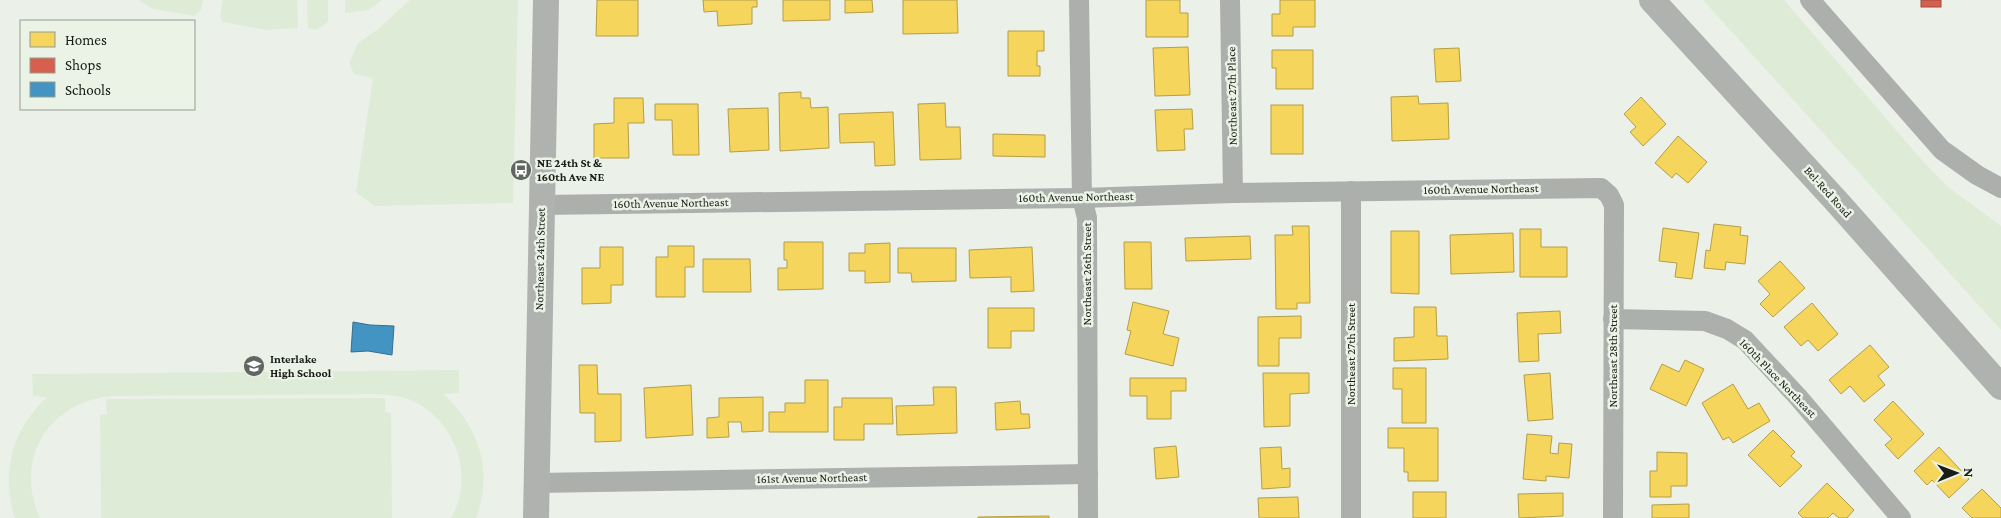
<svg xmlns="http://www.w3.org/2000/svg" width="2001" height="518" font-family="'Crimson Pro',serif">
  <rect width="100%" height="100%" fill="#ebf0e9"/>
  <g fill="#deecd7">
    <path d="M139,0h64l-2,10 -6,6 -42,-7z"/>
    <path d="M223,0h74l1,28 -32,2 -43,-8 -3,-6z"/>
    <path d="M307,0h21v22l-12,8 -8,-2z"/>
    <path d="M345,0h37l-14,10 -23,3z"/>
    <path d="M410,0h108l-5,203 -139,3 -18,-14 17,-114 -19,-4 -5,-11 9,-20 19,-13z"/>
    <path d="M1703,0h81l137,159 27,28 53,39v104z"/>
    <path d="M459,370v23l-16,1c36,32 51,78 33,124h-25c24,-40 5,-96 -36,-116 -12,-6 -24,-7 -37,-8l-265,2c-64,5 -100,63 -73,122h-25l-2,-5c-11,-45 0,-84 34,-116l-14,-1 -1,-22z"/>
    <path d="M385,398v14l6,1 1,105h-291l-1,-103 7,-1 -1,-15z"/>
  </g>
  <g fill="#f6d55c" stroke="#b49e47">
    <path d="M597,0h41v36h-42z"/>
    <path d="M703,0h54v7h-5v17l-34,2 -1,-15 -13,1z"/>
    <path d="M783,0h47v20l-47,1z"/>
    <path d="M845,0h27l1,12 -28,1z"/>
    <path d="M903,0h54l1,33 -55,1z"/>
    <path d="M1146,0h34v13h8v24h-42z"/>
    <path d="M1280,0h35v27h-22v9h-21v-22h8z"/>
    <path d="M1008,31h36v20h-7v15h3v10h-32z"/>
    <path d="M1188,47l2,48 -35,1 -2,-48z"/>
    <path d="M1459,48l2,33 -25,1 -2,-33z"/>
    <path d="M1272,50h41v39h-37v-21h-4z"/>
    <path d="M801,92v6h9l1,10 17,-1 1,41 -49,3 -1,-58z"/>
    <path d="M1418,96l1,8 29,-1 1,36 -57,2 -1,-44z"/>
    <path d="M1641,97l25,27 -23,22 -13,-14 6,-5 -12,-13z"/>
    <path d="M614,98h29l1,25h-16l1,35h-35v-34l20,-1z"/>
    <path d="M945,103l1,24h14l1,32 -41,1 -2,-56z"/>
    <path d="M655,104h43l1,51h-26l-1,-35h-17z"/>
    <rect x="1271" y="105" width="32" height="49"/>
    <path d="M768,108l1,42 -39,2 -2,-43z"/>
    <path d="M1192,109l1,20h-9l1,21 -28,1 -2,-41z"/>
    <path d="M893,112l2,53 -20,1 -1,-24 -34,1 -1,-29z"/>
    <path d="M993,134l52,1v22l-52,-1z"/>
    <path d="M1678,136l29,26 -19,21 -12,-10 -4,5 -17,-15z"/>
    <path d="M1714,224l27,3 -1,8 8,1 -3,28 -19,-2 -1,8 -21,-2 2,-18 4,1z"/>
    <path d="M1292,226h17l1,77h-13v6h-21l-1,-74h18z"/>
    <path d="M1663,228l36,5 -7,46 -17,-2 2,-14 -18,-2z"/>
    <path d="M1520,229h21v18h26v30h-47z"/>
    <path d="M1391,231h28v63l-28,-1z"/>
    <path d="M1513,233l1,39 -63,2 -1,-39z"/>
    <path d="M1250,236l1,23 -65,2 -1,-23z"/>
    <path d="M784,242h39v47l-45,1v-22h9v-8h-3z"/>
    <path d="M1124,242h27l1,47h-27z"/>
    <path d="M890,243v39l-25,1v-12h-16v-18h16v-9z"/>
    <path d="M668,246h26v21h-9v30h-29v-40h12z"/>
    <path d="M600,247h23v38h-12v18l-29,1v-36h18z"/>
    <path d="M1032,247l2,44 -23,1v-15l-41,1 -1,-28z"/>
    <path d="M898,248h58v33l-44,1 -1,-9h-13z"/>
    <path d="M703,259h47l1,33h-48z"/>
    <path d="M1780,261l25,27 -32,29 -13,-13 10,-10 -12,-13z"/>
    <path d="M1133,302l36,9 -6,23 16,4 -6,28 -48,-12 6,-23 -4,-1z"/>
    <path d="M1812,303l26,31 -20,17 -10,-11 -7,6 -17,-19z"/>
    <path d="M1414,307h22l1,29h10l1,23 -54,2v-23l20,-1z"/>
    <path d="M988,308h46v23h-23v17h-23z"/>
    <path d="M1560,311l1,22 -23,1 1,27 -20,1 -2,-49z"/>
    <path d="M1301,316v22h-22v28h-21v-49z"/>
    <path d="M1870,345l19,22 -11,9 7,9 -21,17 -14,-16 -9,8 -12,-14z"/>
    <path d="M1685,360l19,9 -18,37 -36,-17 12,-25 17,8z"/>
    <path d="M579,365h18l1,29h23v47l-26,1v-29h-15z"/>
    <path d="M1393,368h33v55h-24v-34h-9z"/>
    <path d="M1263,373h46v20l-19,1v32l-26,1z"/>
    <path d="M1550,373l3,46 -25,2 -4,-46z"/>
    <path d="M1130,378h56v13h-15v28h-24v-23h-17z"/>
    <path d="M805,380h23v52h-59v-20h16v-9h20z"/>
    <path d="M1733,384l15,25 11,-6 11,18 -37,22 -4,-6 -6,3 -21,-37z"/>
    <path d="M691,385l2,50 -47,3 -2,-50z"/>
    <path d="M933,387h23l1,46 -60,2 -1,-29 38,-1z"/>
    <path d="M763,397v34l-21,1 -1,-10h-13l1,15 -22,1v-20l12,-1v-19z"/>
    <path d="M842,398h50l1,26h-29v16h-30v-33h8z"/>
    <path d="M1020,401l1,13h8l1,14 -34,2 -1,-27z"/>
    <path d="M1893,401l31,33 -26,25 -13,-14 7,-6 -18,-19z"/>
    <path d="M1388,428h50v53h-30v-9h-4v-24h-16z"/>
    <path d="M1773,430l22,22 -4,4 11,10 -22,21 -32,-32z"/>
    <path d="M1527,434l25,2 -2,17 8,1 1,-11 13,1 -3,34 -23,-2v5l-23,-2z"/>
    <path d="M1176,446l3,31 -23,2 -2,-31z"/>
    <path d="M1281,447l1,22 8,-1v19l-28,2 -2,-41z"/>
    <path d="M1939,447l30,32 -20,19 -17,-18 -5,5 -13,-14z"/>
    <path d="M1657,452l30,1v33h-16v11h-21v-26h7z"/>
    <path d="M1827,483l27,27 -7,8h-8l-6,-5 -5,5h-25l-5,-5z"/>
    <path d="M1982,489l19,19v10h-29l-10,-10z"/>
    <rect x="1413" y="492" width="33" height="26"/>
    <path d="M1563,493v23l-44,2 -1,-24z"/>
    <path d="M1298,497l1,21h-40l-1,-20z"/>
    <path d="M1689,504v14h-37v-13z"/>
    <path d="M1049,516v2h-71v-1z"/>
  </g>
  <rect fill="#d6604d" stroke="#9d4c3d" x="1921" y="0" width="20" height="7"/>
  <path fill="#4393c3" stroke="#366f8f" d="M353,322l17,3 24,1 -2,29 -24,-4 -17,1z"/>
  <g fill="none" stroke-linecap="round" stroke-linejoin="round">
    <g stroke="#adafac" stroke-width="20">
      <path d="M1079,0l3,198 5,20 1,300"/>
      <path d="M1230,0l3,193"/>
      <path d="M1810,0l132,150 35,25 24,13"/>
      <path d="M541,205l541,-7 151,-5 368,-5 8,7 5,10 -1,313"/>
      <path d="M1613,319l92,2 22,8 18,11 53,57 103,121"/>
      <path d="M536,483l552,-9"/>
      <path d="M1351,518v-327"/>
    </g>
    <g stroke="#afb2ae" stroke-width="26">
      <path d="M1652,0l186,203 163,184"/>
      <path d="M536,518l10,-518"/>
    </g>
  </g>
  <defs>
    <g id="bus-disc" transform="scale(1.125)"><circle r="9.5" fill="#626660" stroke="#eaf3e6"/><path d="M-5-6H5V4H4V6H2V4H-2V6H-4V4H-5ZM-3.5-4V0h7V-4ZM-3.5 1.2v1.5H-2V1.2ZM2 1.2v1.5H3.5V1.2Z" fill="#fff"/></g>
    <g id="school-disc" transform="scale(1.125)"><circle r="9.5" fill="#626660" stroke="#eaf3e6"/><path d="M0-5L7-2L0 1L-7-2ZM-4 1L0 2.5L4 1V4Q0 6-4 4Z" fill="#fff"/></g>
  </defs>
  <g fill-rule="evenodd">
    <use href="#bus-disc" x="521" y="170"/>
    <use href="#school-disc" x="254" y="366"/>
  </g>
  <g text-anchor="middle" stroke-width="5" stroke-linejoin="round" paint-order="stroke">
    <g font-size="12" fill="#191c17" stroke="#eaf3e6">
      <text transform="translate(1232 96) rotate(-91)" y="4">Northeast 27th Place</text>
      <text transform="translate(1481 189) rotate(-1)" y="4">160th Avenue Northeast</text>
      <text transform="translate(1828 192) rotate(48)" y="4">Bel-Red Road</text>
      <text transform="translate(1076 197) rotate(-1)" y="4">160th Avenue Northeast</text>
      <text transform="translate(671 203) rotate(-1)" y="4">160th Avenue Northeast</text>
      <text transform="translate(540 259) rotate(-89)" y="4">Northeast 24th Street</text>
      <text transform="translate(1087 274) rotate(-90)" y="4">Northeast 26th Street</text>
      <text transform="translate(1351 354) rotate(-90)" y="4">Northeast 27th Street</text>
      <text transform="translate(1613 356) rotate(-90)" y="4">Northeast 28th Street</text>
      <text transform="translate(1778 378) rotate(46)" y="4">160th Place Northeast</text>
      <text transform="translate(812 478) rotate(-1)" y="4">161st Avenue Northeast</text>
    </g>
    <g font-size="12" font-weight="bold" fill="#191c17" stroke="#eaf3e6" text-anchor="start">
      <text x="537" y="167">NE 24th St &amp;<tspan x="537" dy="14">160th Ave NE</tspan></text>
      <text x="270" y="363">Interlake<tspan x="270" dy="14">High School</tspan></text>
    </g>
  </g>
  <rect x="20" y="20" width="175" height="90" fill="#eaf3e6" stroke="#969d93"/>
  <rect x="30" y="32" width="25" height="15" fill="#f6d55c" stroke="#969d93"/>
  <text x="65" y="45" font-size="15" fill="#191c17">Homes</text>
  <rect x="30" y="58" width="25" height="15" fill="#d6604d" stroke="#969d93"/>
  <text x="65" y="70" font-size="15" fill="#191c17">Shops</text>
  <rect x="30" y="82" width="25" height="15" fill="#4393c3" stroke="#969d93"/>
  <text x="65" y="95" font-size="15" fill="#191c17">Schools</text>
  <g transform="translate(1956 473) rotate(89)" stroke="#eaf3e6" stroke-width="4" paint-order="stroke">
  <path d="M0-4L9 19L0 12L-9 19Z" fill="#191c17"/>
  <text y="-8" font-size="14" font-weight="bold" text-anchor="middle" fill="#191c17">N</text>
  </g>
</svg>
